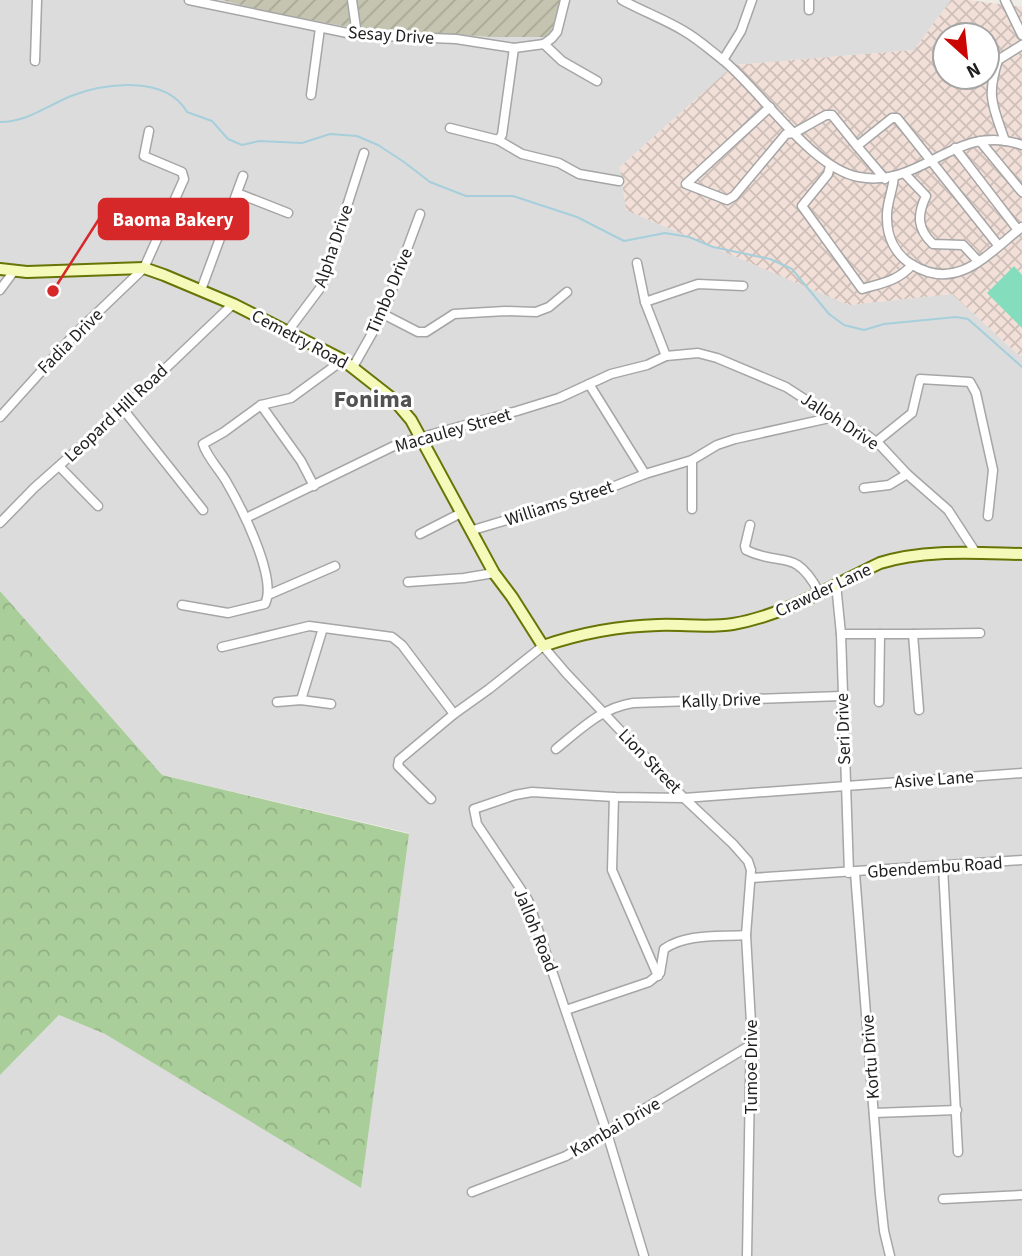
<svg xmlns="http://www.w3.org/2000/svg" width="1022" height="1256" font-family="'Source Sans 3',sans-serif">
  <defs>
    <pattern id="military-cross-hatch" width="8" height="8" patternUnits="userSpaceOnUse" patternTransform="scale(1.75)"><rect width="8" height="8" fill="#f1dfd8"/><path d="M0 0l8 8M0 8l8-8" fill="none" stroke="#cebfb9"/></pattern>
    <pattern id="construction-furrows" width="10" height="10" patternUnits="userSpaceOnUse" patternTransform="scale(1.75)"><rect width="10" height="10" fill="#c4c4b0"/><path d="M-1 1l2-2M0 10L10 0M9 11l2-2" fill="none" stroke="#a8a897"/></pattern>
    <pattern id="forest-crowns" width="20" height="18" patternUnits="userSpaceOnUse" patternTransform="scale(1.75)"><rect width="20" height="18" fill="#a9ce9a"/><path d="M2 6a3 3 0 1 1 6 0M12 15a3 3 0 1 1 6 0" fill="none" stroke="#91b084"/></pattern>
  </defs>
  <rect width="100%" height="100%" fill="#efece5"/>
  <path fill="#dddcdc" d="M0,0h951l-37,50 -180,15 -114,102 6,43 223,95 103,-11 68,62 2,-2v902h-1022v-181l59,-60 46,19 256,153 48,-354 -247,-58 -162,-184z"/>
  <path fill="url(#military-cross-hatch)" fill-rule="evenodd" d="M951,0h17l54,7v347l-2,2 -68,-62 -103,11 -223,-95 -6,-43 114,-102 180,-15zM945,35h42v42h-42z"/>
  <path fill="url(#construction-furrows)" d="M222,0h340l-13,37h-56l-139,-9 -86,-16z"/>
  <path fill="url(#forest-crowns)" d="M0,591l162,184 247,59 -48,354 -256,-154 -46,-19 -59,60z"/>
  <path fill="#84ddbc" d="M1014,266l8,9v53l-35,-35z"/>
  <g fill="none" stroke-linecap="round" stroke-linejoin="round">
    <path stroke="#a6cfdc" stroke-width="2" d="M0,122c27,0 47,-16 71,-26 35,-13 95,-21 116,16l25,9 16,18 14,6 17,-4 43,2 28,-9 27,2 21,9 26,17 26,20 36,14h47l64,21 47,24 41,-8 24,4 24,10 57,12 22,10 37,45 15,11 20,5 20,-6 72,-7 12,2 54,48"/>
    <g stroke="#a6a6a6" stroke-width="11">
      <g id="street">
        <path d="M189,0l168,35 99,4 58,9 30,-4 8,-6 5,-6 8,-32"/>
        <path d="M352,0l5,35"/>
        <path d="M622,0c20,11 42,19 62,31 14,8 26,19 39,29 38,31 89,109 136,117 63,12 97,-56 163,-32"/>
        <path d="M809,0v10"/>
        <path d="M1005,0l17,35"/>
        <path d="M544,44l18,17 35,20"/>
        <path d="M723,60l18,-29 11,-31"/>
        <path d="M35,61l2,-61"/>
        <path d="M311,95l9,-67"/>
        <path d="M770,107l-84,77 41,16 7,-4 52,-62 8,-1 32,-18h6l25,31"/>
        <path d="M450,128l48,12 4,-5 12,-87"/>
        <path d="M498,140l24,14 37,9 20,11 40,7"/>
        <path d="M980,141l42,51"/>
        <path d="M1005,141c-12,-35 -19,-44 -7,-81l24,-15"/>
        <path d="M955,148l63,82"/>
        <path d="M830,166l-2,8 -26,32 60,83c20,-6 36,-8 50,-24"/>
        <path d="M905,174l21,22c-9,19 -9,33 7,48l30,1 15,16"/>
        <path d="M894,176c-1,15 -8,28 -7,42 0,19 8,36 24,46 46,29 76,-10 111,-37"/>
        <path d="M885,179l-28,-33 35,-28h5l101,127"/>
        <path d="M237,193l51,20"/>
        <path d="M637,263l8,39 21,54"/>
        <path d="M0,290l14,-19"/>
        <path d="M201,290l42,-114"/>
        <path d="M645,302l53,-18 45,2"/>
        <path d="M383,314l35,18h8l28,-18 51,-3 31,1 13,-5 18,-15"/>
        <path d="M288,331l33,-44 43,-134"/>
        <path d="M353,367l30,-53 37,-100"/>
        <path d="M589,384l56,90"/>
        <path d="M261,405l40,56 13,25"/>
        <path d="M123,409l80,101"/>
        <path d="M0,417l73,-81 71,-68 40,-89 -2,-7 -38,-16 5,-25"/>
        <path d="M876,442l36,-29 8,-34 50,3 6,11 17,77 -5,46"/>
        <path d="M692,460v49"/>
        <path d="M59,466l39,40"/>
        <path d="M864,488l25,-3 18,-11"/>
        <path d="M246,518l154,-75 117,-32 42,-13 52,-24 36,-9 19,-9 32,-3 19,5 69,29 62,40 19,8 13,10 27,29 41,36 28,43"/>
        <path d="M0,523l34,-35 89,-79 110,-105"/>
        <path d="M750,525l-5,21 1,4c36,18 48,-4 73,42"/>
        <path d="M473,530l124,-37 48,-19 47,-14 25,-15 18,-6 99,-22"/>
        <path d="M420,534l41,-21"/>
        <path d="M408,582l56,-4 30,-5"/>
        <path d="M836,584l5,50 8,239"/>
        <path d="M268,595l67,-29"/>
        <path d="M182,605l46,8 37,-9c13,-26 -25,-99 -39,-123 -7,-12 -19,-24 -23,-37l21,-12 37,-27 30,-7 52,-38"/>
        <path d="M841,634h72l6,76"/>
        <path d="M913,634l67,-1"/>
        <path d="M222,647l87,-21 83,11 10,8 52,69"/>
        <path d="M301,700l22,-72"/>
        <path d="M277,702l24,-2 30,4"/>
        <path d="M879,702l1,-68"/>
        <path d="M556,749c25,-20 45,-41 77,-46l209,-7"/>
        <path d="M614,797l-2,73 46,106"/>
        <path d="M431,799l-33,-33 1,-6 55,-46 35,-25 54,-43 23,27 118,125 49,46 15,17 3,9 -5,65 5,88 -4,233"/>
        <path d="M943,867l15,285"/>
        <path d="M855,873l25,321 4,37 6,25"/>
        <path d="M751,878l271,-18"/>
        <path d="M566,1010l83,-28 11,-9 4,-24c22,-16 56,-12 82,-14"/>
        <path d="M874,1113l83,-3"/>
        <path d="M472,1192l94,-36 183,-110"/>
        <path d="M943,1199l79,-4"/>
        <path d="M644,1256l-37,-123 -79,-233 -51,-76 -3,-15 41,-14 17,-3 82,5 70,1 338,-25"/>
      </g>
    </g>
    <g stroke="#677506" stroke-width="14">
      <path id="secondary" d="M0,269l27,3 117,-4 20,7 69,29 110,56 51,40 17,20 83,153 18,24 31,49c38,-13 75,-20 115,-21 25,-1 50,3 75,-1 52,-9 99,-38 147,-61 45,-14 96,-10 142,-9"/>
    </g>
    <use href="#street" stroke="#fff" stroke-width="8"/>
    <use href="#secondary" stroke="#f5f9ba" stroke-width="10"/>
  </g>
  <g text-anchor="middle" stroke-width="6" stroke-linejoin="round" paint-order="stroke">
    <g font-size="18" fill="#1f1f1f" stroke="#fff">
      <text transform="translate(391 35) rotate(4)" y="6">Sesay Drive</text>
      <text transform="translate(333 246) rotate(-71)" y="6">Alpha Drive</text>
      <text transform="translate(389 291) rotate(-67)" y="6">Timbo Drive</text>
      <text transform="translate(300 339) rotate(28)" y="6">Cemetry Road</text>
      <text transform="translate(70 341) rotate(-45)" y="6">Fadia Drive</text>
      <text transform="translate(116 413) rotate(-43)" y="6">Leopard Hill Road</text>
      <text transform="translate(840 421) rotate(33)" y="6">Jalloh Drive</text>
      <text transform="translate(453 430) rotate(-16)" y="6">Macauley Street</text>
      <text transform="translate(559 503) rotate(-18)" y="6">Williams Street</text>
      <text transform="translate(823 590) rotate(-25)" y="6">Crawder Lane</text>
      <text transform="translate(721 700) rotate(-2)" y="6">Kally Drive</text>
      <text transform="translate(843 729) rotate(-92)" y="6">Seri Drive</text>
      <text transform="translate(650 761) rotate(46)" y="6">Lion Street</text>
      <text transform="translate(934 779) rotate(-4)" y="6">Asive Lane</text>
      <text transform="translate(935 867) rotate(-4)" y="6">Gbendembu Road</text>
      <text transform="translate(536 930) rotate(68)" y="6">Jalloh Road</text>
      <text transform="translate(870 1057) rotate(-94)" y="6">Kortu Drive</text>
      <text transform="translate(751 1067) rotate(-90)" y="6">Tumoe Drive</text>
      <text transform="translate(615 1127) rotate(-30)" y="6">Kambai Drive</text>
    </g>
    <g font-size="24" font-weight="bold" fill="#525252" stroke="#fff">
      <text x="373" y="407">Fonima</text>
    </g>
  </g>
  <path fill="none" stroke="#d62828" stroke-width="2.5" d="M53 291L99 219"/>
  <circle fill="#d62828" stroke="#fff" stroke-width="2.5" cx="53" cy="291" r="7"/>
  <rect fill="#d62828" stroke="#d62828" stroke-width="2.5" x="99" y="199" width="149" height="40" rx="7"/>
  <g font-size="19" text-anchor="middle" font-weight="bold" fill="#fff">
    <text x="173" y="226">Baoma Bakery</text>
  </g>
  <g transform="translate(966 56) rotate(153)"><circle r="33" fill="#ffffff" stroke="#a5a5a5" stroke-width="2"/>
  <path d="M0-5L12 26L0 18L-12 26Z" fill="#cb0602"/>
  <text y="-10" font-size="19" font-weight="bold" text-anchor="middle" fill="#1f1f1f">N</text>
  </g>
</svg>
